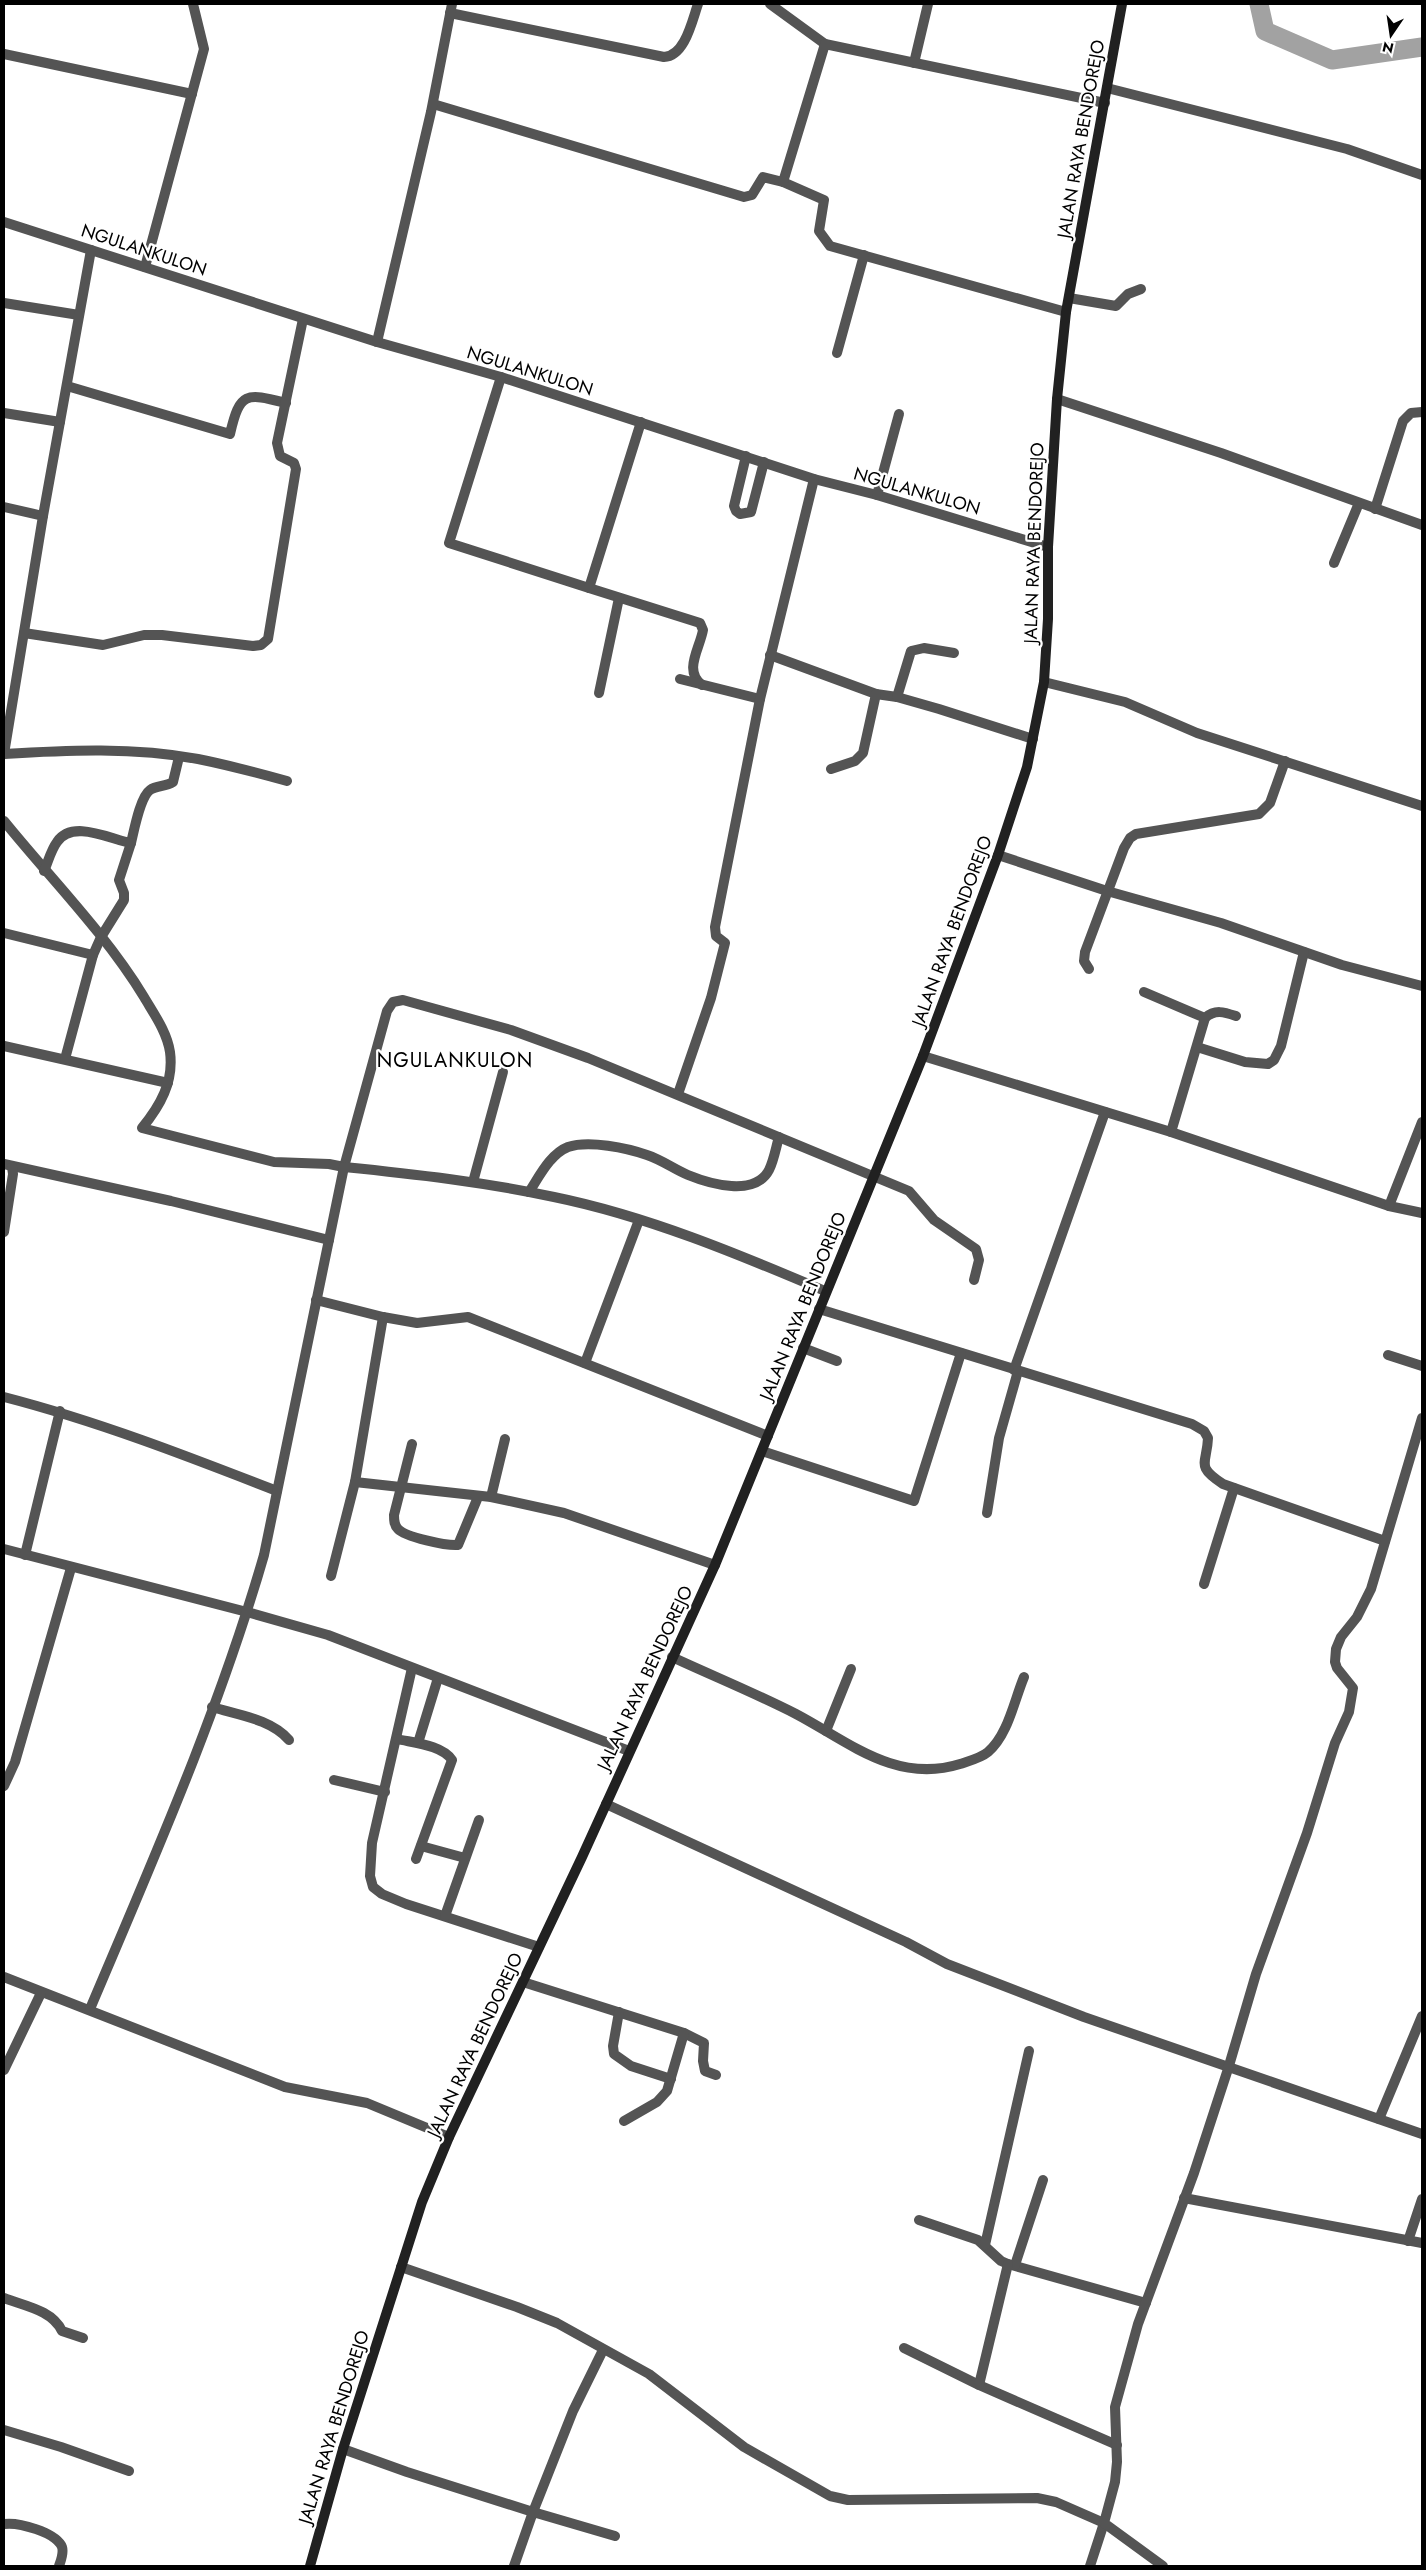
<svg xmlns="http://www.w3.org/2000/svg" width="1426" height="2570" font-family="Jost,sans-serif">
  <rect width="100%" height="100%" fill="#fff"/>
  <g fill="none" stroke-linecap="round" stroke-linejoin="round">
    <path stroke="#a2a2a2" stroke-width="19" d="M1259,4l6,27 67,29 90,-13"/>
    <g stroke="#545454" stroke-width="10">
      <path d="M770,4l55,40"/>
      <path d="M450,13l214,44c21,-1 28,-36 34,-53"/>
      <path d="M4,54l188,40"/>
      <path d="M914,63l14,-59"/>
      <path d="M1107,88l240,61 75,26"/>
      <path d="M433,104l311,93 8,-2 11,-18 20,5 41,18 -5,31 11,15 236,66"/>
      <path d="M783,182l42,-138 280,59"/>
      <path d="M4,222l373,120 124,35 313,102 63,16 171,52"/>
      <path d="M145,267l59,-218 -11,-45"/>
      <path d="M1069,298l47,8 12,-12 13,-5"/>
      <path d="M4,303l75,12"/>
      <path d="M377,342l54,-230 21,-108"/>
      <path d="M837,353l27,-98"/>
      <path d="M501,377l-52,166 140,45"/>
      <path d="M67,386l163,48c10,-43 16,-41 56,-31"/>
      <path d="M1057,399l164,54 201,72"/>
      <path d="M4,413l56,9"/>
      <path d="M641,422l-52,166 111,35 3,7c-3,18 -20,41 -1,55"/>
      <path d="M746,456l-12,50 2,5 4,3 11,-2 13,-50"/>
      <path d="M877,495l22,-81"/>
      <path d="M4,507l39,9"/>
      <path d="M1375,509l28,-88 8,-8 11,-1"/>
      <path d="M1334,563l25,-60"/>
      <path d="M24,633l79,12 41,-10h18l91,11 8,-1 7,-6 28,-170 -2,-6 -14,-7 -3,-13 26,-124"/>
      <path d="M770,655l106,39 21,3 42,12 94,30"/>
      <path d="M680,679l80,20"/>
      <path d="M1044,682l81,20 72,31 225,73"/>
      <path d="M599,693l20,-95"/>
      <path d="M897,697l14,-46 13,-3 30,5"/>
      <path d="M4,754l39,-238 48,-266"/>
      <path d="M4,754c64,-4 130,-7 194,5 30,6 60,14 89,22"/>
      <path d="M831,769l24,-8 8,-8 13,-59"/>
      <path d="M4,821c47,58 101,112 140,176 10,17 23,35 26,55 4,30 -10,54 -28,76l132,34 55,2 15,3 43,-156 6,-9 10,-2 108,30 77,28 321,133 25,29 42,29 3,11 -5,20"/>
      <path d="M998,855l109,36 114,32 121,42 80,21"/>
      <path d="M44,871c4,-9 7,-21 13,-29 15,-23 53,-3 74,1 3,-12 9,-46 19,-53 7,-5 15,-3 23,-8l6,-25"/>
      <path d="M4,933l89,22"/>
      <path d="M1089,969l-5,-8 1,-9 39,-104 6,-10 6,-4 123,-20 11,-11 15,-42"/>
      <path d="M1144,992l61,26"/>
      <path d="M4,1046l164,37"/>
      <path d="M1197,1047l48,15 23,2 6,-4 7,-14 23,-94"/>
      <path d="M923,1056l248,76 218,74 33,7"/>
      <path d="M65,1059l28,-104 8,-18 23,-37v-7l-5,-13 12,-37"/>
      <path d="M678,1094l33,-96 14,-55 -9,-7 -1,-9 45,-228 54,-220"/>
      <path d="M1171,1132l34,-114c10,-9 19,-6 31,-2"/>
      <path d="M4,1164l167,37 158,39"/>
      <path d="M473,1182l30,-110"/>
      <path d="M529,1192c10,-15 21,-38 39,-45 21,-7 59,1 79,8 15,5 27,14 41,20 22,9 67,22 81,-5 5,-10 7,-23 10,-33"/>
      <path d="M1389,1206l33,-84"/>
      <path d="M4,1232l9,-58 -1,-7"/>
      <path d="M316,1300l67,17 34,6 51,-6 300,119"/>
      <path d="M819,1309l373,115 12,7 4,7c-1,26 -13,28 15,46l162,57"/>
      <path d="M803,1348l34,13"/>
      <path d="M1388,1355l34,11"/>
      <path d="M585,1363l54,-143"/>
      <path d="M1014,1370l91,-258"/>
      <path d="M4,1397c93,24 183,59 273,94"/>
      <path d="M412,1444l-18,71c0,5 0,10 4,14 7,8 49,17 60,16l20,-48"/>
      <path d="M762,1451l152,50 47,-148"/>
      <path d="M355,1482l28,-165"/>
      <path d="M491,1497l14,-58"/>
      <path d="M987,1513l12,-75 19,-67"/>
      <path d="M4,1549l243,63 81,23 301,116"/>
      <path d="M25,1555l35,-144"/>
      <path d="M331,1576l24,-94 136,15 73,16 151,52"/>
      <path d="M1204,1584l30,-96"/>
      <path d="M672,1657c41,19 83,36 124,57 53,28 100,70 164,50 9,-3 21,-6 28,-12 20,-17 26,-51 36,-75"/>
      <path d="M412,1668l-40,175 -2,33 3,11 9,7 24,10 133,43"/>
      <path d="M212,1707c26,8 59,12 77,33"/>
      <path d="M826,1731l25,-62"/>
      <path d="M397,1739c17,4 45,6 55,21l-36,99"/>
      <path d="M418,1743l20,-65"/>
      <path d="M334,1780l51,12"/>
      <path d="M4,1786l11,-24 56,-194"/>
      <path d="M606,1804l300,138 41,22 137,53 338,117"/>
      <path d="M421,1846l44,12"/>
      <path d="M445,1916l34,-96"/>
      <path d="M4,1977l281,110 82,16 82,34"/>
      <path d="M523,1982l161,51 20,10 -1,18 2,10 11,4"/>
      <path d="M90,2009c63,-149 129,-298 174,-454l80,-388c70,7 140,15 210,30 93,19 184,57 271,94"/>
      <path d="M619,2012l-6,34 1,8 17,12 40,13"/>
      <path d="M4,2070l37,-77"/>
      <path d="M1379,2119l43,-103"/>
      <path d="M624,2121l33,-19 10,-11 17,-58"/>
      <path d="M1184,2198l238,45"/>
      <path d="M919,2220l59,20 23,21 7,3 138,39"/>
      <path d="M1408,2241l14,-42"/>
      <path d="M985,2245l44,-194"/>
      <path d="M1015,2265l28,-85"/>
      <path d="M401,2267l116,40 40,16 92,51 95,73 86,49 18,4 189,-2 19,4 48,21 -14,43"/>
      <path d="M4,2298c21,8 48,12 58,33l21,7"/>
      <path d="M904,2348l75,37 138,60"/>
      <path d="M979,2385l29,-121"/>
      <path d="M4,2430l57,17 68,24"/>
      <path d="M343,2449l64,23 126,40 40,-101 30,-61"/>
      <path d="M4,2524c14,-2 52,8 58,23 2,6 -1,13 -3,19"/>
      <path d="M514,2566l19,-54 82,24"/>
      <path d="M1163,2566l-59,-43 11,-41 2,-20 -2,-55 23,-83 56,-151 34,-104 28,-95 51,-141 28,-90 14,-31 4,-24 -16,-20 -2,-6 1,-13 5,-12 16,-20 14,-28 51,-171"/>
    </g>
    <path stroke="#212121" stroke-width="10" d="M310,2566l33,-117 79,-247 27,-65 133,-280 133,-292 208,-509 75,-201 29,-88 17,-85 4,-63v-72l9,-148 9,-87 56,-308"/>
  </g>
  <g text-anchor="middle" stroke-width="4.5" stroke-linejoin="round" paint-order="stroke">
    <g font-size="18" fill="#000" stroke="#fff">
      <text transform="translate(1081 139) rotate(-80)" y="6">JALAN RAYA BENDOREJO</text>
      <text transform="translate(144 250) rotate(18)" y="6">NGULANKULON</text>
      <text transform="translate(530 371) rotate(17)" y="6">NGULANKULON</text>
      <text transform="translate(917 491) rotate(16)" y="6">NGULANKULON</text>
      <text transform="translate(1034 543) rotate(-88)" y="6">JALAN RAYA BENDOREJO</text>
      <text transform="translate(952 931) rotate(-70)" y="6">JALAN RAYA BENDOREJO</text>
      <text transform="translate(803 1306) rotate(-68)" y="6">JALAN RAYA BENDOREJO</text>
      <text transform="translate(645 1678) rotate(-65)" y="6">JALAN RAYA BENDOREJO</text>
      <text transform="translate(475 2045) rotate(-65)" y="6">JALAN RAYA BENDOREJO</text>
      <text transform="translate(334 2427) rotate(-73)" y="6">JALAN RAYA BENDOREJO</text>
    </g>
    <g font-size="20" letter-spacing="1" fill="#000" stroke="#fff">
      <text x="455" y="1067">NGULANKULON</text>
    </g>
  </g>
  <rect width="1426" height="2570" fill="none" stroke="#000000" stroke-width="10"/>
  <g transform="translate(1391 35) rotate(193)" stroke="#ffffff" stroke-width="4" paint-order="stroke">
  <path d="M0-4L9 19L0 12L-9 19Z" fill="#000000"/>
  <text y="-8" font-size="14" font-weight="bold" text-anchor="middle" fill="#000000">N</text>
  </g>
</svg>
